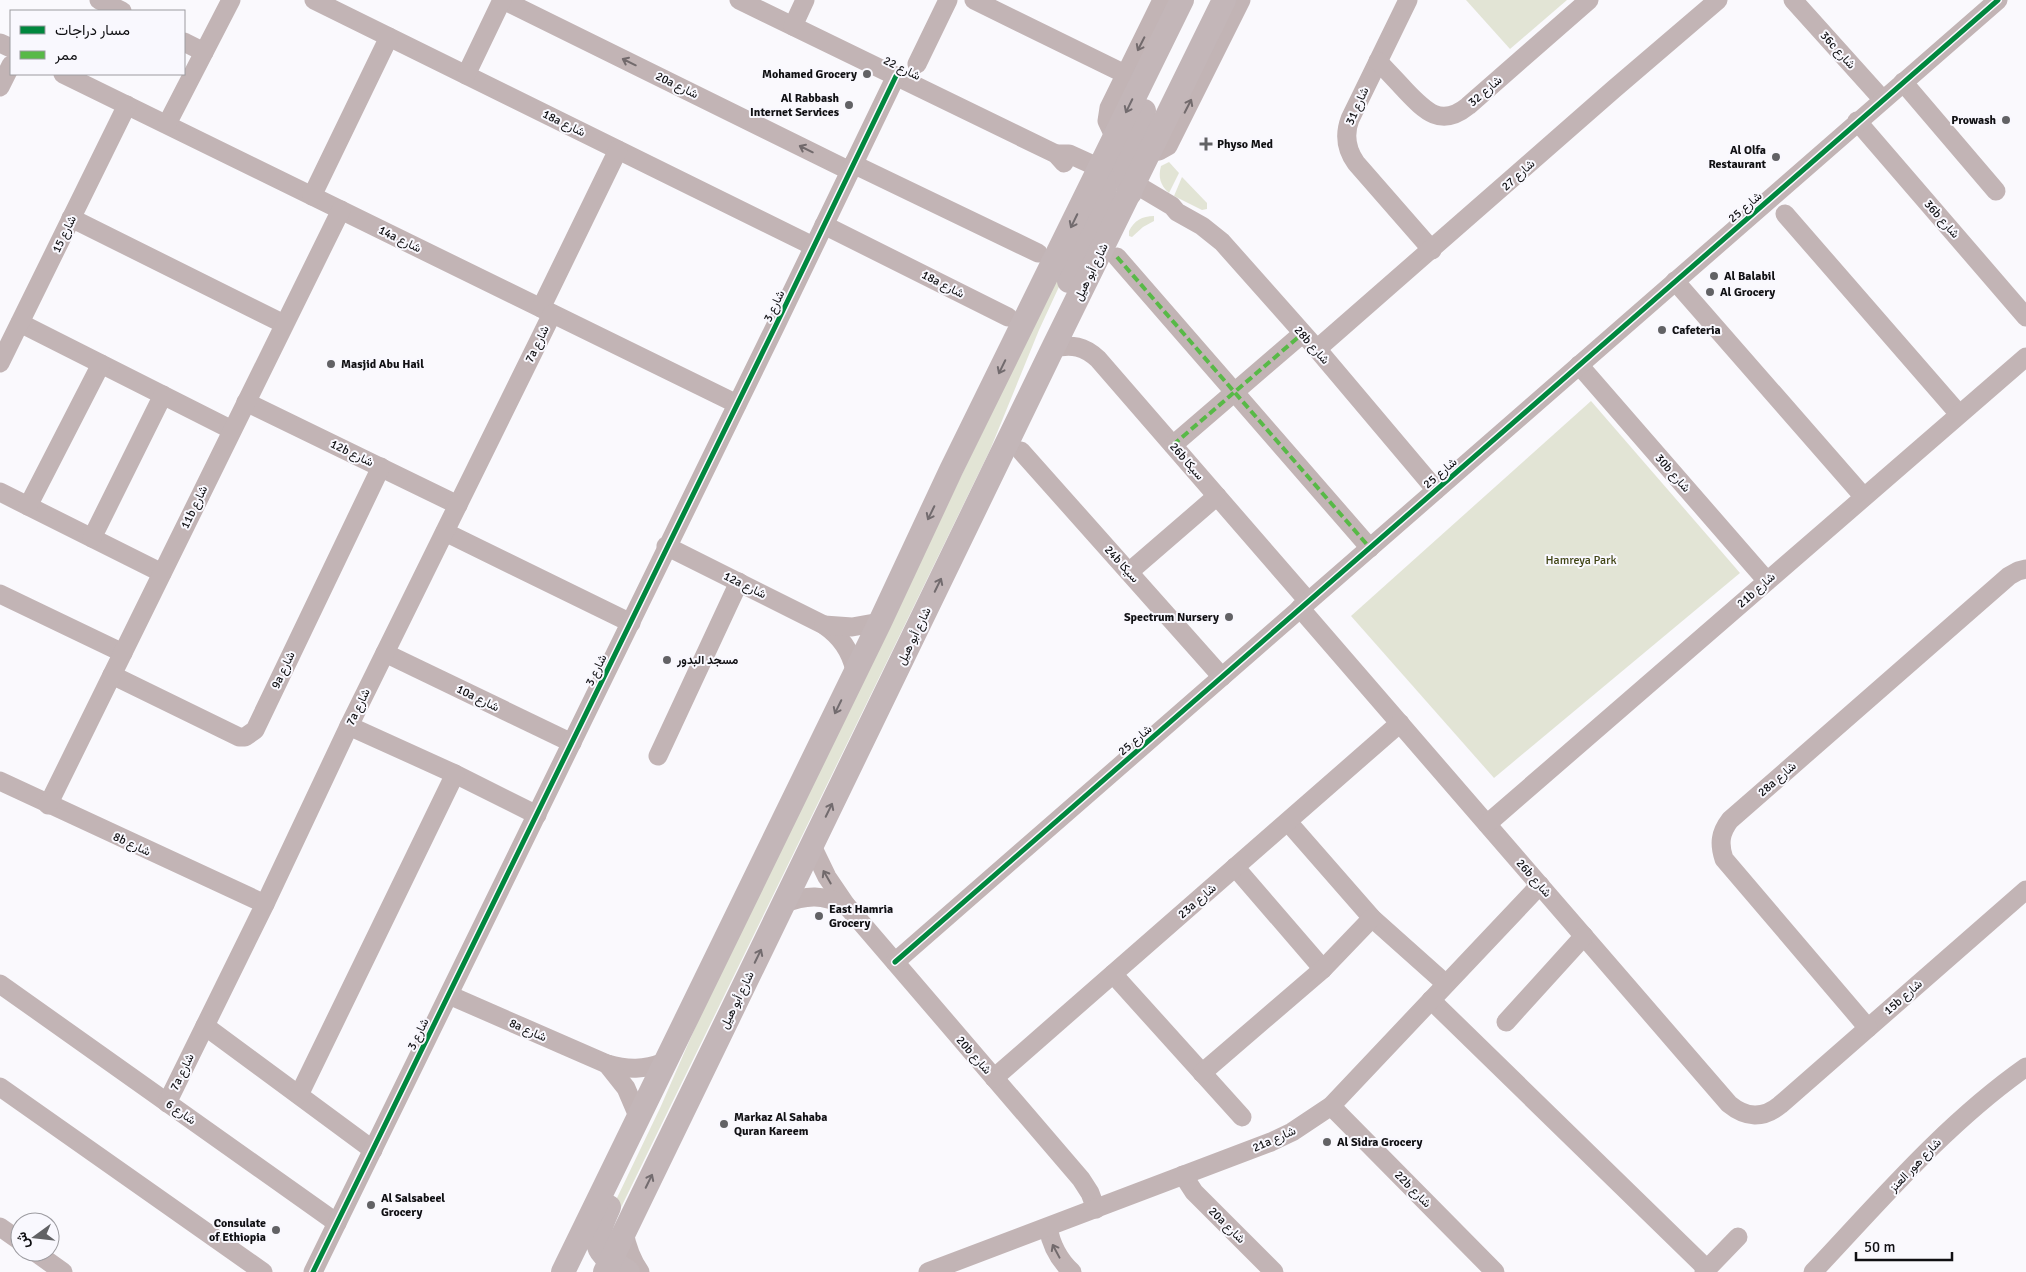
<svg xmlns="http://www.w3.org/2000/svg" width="2026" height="1272" font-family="Signika,Vazirmatn,sans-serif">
  <rect width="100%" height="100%" fill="#faf9fd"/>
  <g fill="#e2e4d5">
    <path d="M1466,0h101l-57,49z"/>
    <path d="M1169,162l10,11 -10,20c-9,-8 -11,-16 -8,-27z"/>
    <path d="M1182,177l25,26v6l-5,1 -28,-14z"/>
    <path d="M1154,216v5l-11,6 -11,10 -3,-1v-5c5,-10 13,-15 25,-15z"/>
    <path d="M1084,222l4,2 -49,106 -49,120 -378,776 -7,-3 56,-117 44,-101z"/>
    <path d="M1591,401l149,172 -246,205 -143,-162z"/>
  </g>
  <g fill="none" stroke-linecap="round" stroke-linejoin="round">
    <g stroke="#c2b4b5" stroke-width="19">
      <path d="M99,0l23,11"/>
      <path d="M314,0l499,246"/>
      <path d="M503,0l347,171"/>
      <path d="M739,0l317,154 8,9"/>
      <path d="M974,0l151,74"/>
      <path d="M1408,0l-58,119c-6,16 -4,30 6,44l76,87"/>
      <path d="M1793,0l90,100"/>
      <path d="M793,26l12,-26"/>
      <path d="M184,42l20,10"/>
      <path d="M0,43l11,5"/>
      <path d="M1378,61c9,10 18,19 27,29 20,21 36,38 63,16l121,-106"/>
      <path d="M917,64l31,-64"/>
      <path d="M63,74l674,330"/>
      <path d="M466,75l36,-75"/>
      <path d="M1903,82l93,109"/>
      <path d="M0,87l11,-22"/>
      <path d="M1857,121l169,196"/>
      <path d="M167,124l64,-124"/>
      <path d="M1114,136l-7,-15 2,-13 53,-108"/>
      <path d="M1148,152l11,-1 9,-5 73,-146"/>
      <path d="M1056,154h13l66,30 37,22 5,6 25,14 20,16 95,107 119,141"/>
      <path d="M853,164l185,89"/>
      <path d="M312,196l77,-159"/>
      <path d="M1785,214l174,200"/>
      <path d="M71,218l213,106"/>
      <path d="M824,225l184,92"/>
      <path d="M1117,257l253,291"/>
      <path d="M1675,281l188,215"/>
      <path d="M541,308l77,-158"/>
      <path d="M20,323l212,107"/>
      <path d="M1053,348c19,-4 31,-2 45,11l210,242"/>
      <path d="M1317,349l297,-260 104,-89"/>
      <path d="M0,363l127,-258"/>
      <path d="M1579,365l188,216"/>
      <path d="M246,402l212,103"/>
      <path d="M1173,445l129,-111"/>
      <path d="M1021,451l201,226"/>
      <path d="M0,492l162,81"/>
      <path d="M28,506l73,-142"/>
      <path d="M445,532l186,91"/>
      <path d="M92,538l71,-143"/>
      <path d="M666,546l158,79c17,12 26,25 31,45"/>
      <path d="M1129,572l88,-76"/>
      <path d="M0,594l123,59"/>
      <path d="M1300,608l429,496c17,14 34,15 51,1l246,-215"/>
      <path d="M824,625l28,2 28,-5"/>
      <path d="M385,653l187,90"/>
      <path d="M112,675l127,62h6l10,-7 126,-263"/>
      <path d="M349,726l106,48 82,41"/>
      <path d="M658,756l81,-174"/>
      <path d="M0,781l265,123"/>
      <path d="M48,805l293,-595"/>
      <path d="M1288,822l84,96 74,66"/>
      <path d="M1487,824l539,-467"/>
      <path d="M812,846l15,31 19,28 235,274 9,14 6,16"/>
      <path d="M1235,867l88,102"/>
      <path d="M783,904c25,-10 39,-9 63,1"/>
      <path d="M895,962l1103,-962"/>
      <path d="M1113,974l129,143"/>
      <path d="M0,984l337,239"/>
      <path d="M449,995l158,69c21,6 37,6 57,-2"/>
      <path d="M1431,1000l276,269"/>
      <path d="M1506,1022l78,-86"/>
      <path d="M205,1026l168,124"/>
      <path d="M1868,1028l-144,-169c-5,-15 -4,-26 6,-39l279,-244 9,-5 8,-2"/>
      <path d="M607,1064l19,24 12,28"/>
      <path d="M1202,1073l121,-104 49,-51"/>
      <path d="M994,1078l406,-355"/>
      <path d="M0,1087l263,185"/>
      <path d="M299,1095l156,-321"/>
      <path d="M167,1103l98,-199 84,-178 203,-412"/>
      <path d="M1331,1106l164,166"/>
      <path d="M1183,1175l11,17 80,80"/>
      <path d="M0,1227l20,14"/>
      <path d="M1048,1227c3,18 10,32 24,45"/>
      <path d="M624,1232c3,16 7,27 16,40"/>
      <path d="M35,1252l28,20"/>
      <path d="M313,1272l462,-945 121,-251"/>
      <path d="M928,1272l343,-130 21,-10 39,-26 209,-221"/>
      <path d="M1704,1272l34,-35"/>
      <path d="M1813,1272c67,-71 132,-148 213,-205"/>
    </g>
    <g stroke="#c3b6b8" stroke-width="24">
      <path d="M1130,193l-8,-28 5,-17 17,-37"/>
      <path d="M1069,281l34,-74 2,-17 -5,-23"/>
      <path d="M609,1207c-17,38 -17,43 19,65"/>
      <path d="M563,1272l317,-650 71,-152 231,-470"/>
      <path d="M605,1272l445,-918 174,-354"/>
    </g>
    <g stroke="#58b947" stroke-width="4" stroke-dasharray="8 4" stroke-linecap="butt">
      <path d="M1117,257l253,291"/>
      <path d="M1173,445l129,-111"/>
    </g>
    <g stroke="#f9f8fe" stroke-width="8">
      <g id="cycleway">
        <path d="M895,962l1103,-962"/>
        <path d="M313,1272l462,-945 121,-251"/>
      </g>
    </g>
    <use href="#cycleway" stroke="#00873e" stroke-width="5"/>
  </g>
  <defs><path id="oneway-shaft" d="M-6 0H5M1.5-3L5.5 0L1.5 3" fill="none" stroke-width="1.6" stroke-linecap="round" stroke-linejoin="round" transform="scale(1.25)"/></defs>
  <g stroke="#726a6c">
    <use href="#oneway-shaft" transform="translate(1141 44) rotate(117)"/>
    <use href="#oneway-shaft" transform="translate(629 62) rotate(-154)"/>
    <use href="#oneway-shaft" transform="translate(1188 106) rotate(-63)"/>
    <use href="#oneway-shaft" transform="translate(806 149) rotate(-154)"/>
    <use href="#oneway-shaft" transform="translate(827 877) rotate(-120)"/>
    <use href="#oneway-shaft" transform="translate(1056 1251) rotate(-118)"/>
  </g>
  <g stroke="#726b6e">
    <use href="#oneway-shaft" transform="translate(1129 106) rotate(116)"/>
    <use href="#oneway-shaft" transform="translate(1074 221) rotate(116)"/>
    <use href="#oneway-shaft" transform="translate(1002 367) rotate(116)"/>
    <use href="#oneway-shaft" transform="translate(931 513) rotate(116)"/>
    <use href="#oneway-shaft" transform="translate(938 585) rotate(-64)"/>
    <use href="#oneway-shaft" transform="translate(838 707) rotate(116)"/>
    <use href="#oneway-shaft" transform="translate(829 810) rotate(-64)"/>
    <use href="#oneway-shaft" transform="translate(758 956) rotate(-64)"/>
    <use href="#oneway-shaft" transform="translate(649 1181) rotate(-64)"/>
  </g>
  <g fill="#626265" stroke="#f9f8fe" stroke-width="2">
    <circle cx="867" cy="74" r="5"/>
    <circle cx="849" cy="105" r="5"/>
    <circle cx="2006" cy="120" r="5"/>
    <path d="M1203.5 136.5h5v5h5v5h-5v5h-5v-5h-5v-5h5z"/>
    <circle cx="1776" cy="157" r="5"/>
    <circle cx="1714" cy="276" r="5"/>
    <circle cx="1710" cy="292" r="5"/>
    <circle cx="1662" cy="330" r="5"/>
    <circle cx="331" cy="364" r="5"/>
    <circle cx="1229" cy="617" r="5"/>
    <circle cx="667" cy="660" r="5"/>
    <circle cx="819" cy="916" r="5"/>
    <circle cx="724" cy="1124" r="5"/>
    <circle cx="1327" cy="1142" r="5"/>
    <circle cx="371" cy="1205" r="5"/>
    <circle cx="276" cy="1230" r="5"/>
  </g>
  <g text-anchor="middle" stroke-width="4" stroke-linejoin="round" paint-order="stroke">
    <g font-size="12" fill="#101013" stroke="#f9f8fe">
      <text transform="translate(1838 50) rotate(48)" y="4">36c شارع</text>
      <text transform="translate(902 68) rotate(26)" y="4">شارع 22</text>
      <text transform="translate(677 85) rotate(26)" y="4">20a شارع</text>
      <text transform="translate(1485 91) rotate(-41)" y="4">شارع 32</text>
      <text transform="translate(1357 106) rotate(-66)" y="4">شارع 31</text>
      <text transform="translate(564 123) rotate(26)" y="4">18a شارع</text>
      <text transform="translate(1518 175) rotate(-42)" y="4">شارع 27</text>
      <text transform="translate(1745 207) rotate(-41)" y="4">شارع 25</text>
      <text transform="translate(1942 219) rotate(49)" y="4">36b شارع</text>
      <text transform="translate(64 234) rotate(-64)" y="4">شارع 15</text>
      <text transform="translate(400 239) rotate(26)" y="4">14a شارع</text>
      <text transform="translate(1091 272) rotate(-64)" y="4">شارع أبو هيل</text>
      <text transform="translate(943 284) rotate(27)" y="4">18a شارع</text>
      <text transform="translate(774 306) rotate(-65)" y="4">شارع 3</text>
      <text transform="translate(537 344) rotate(-64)" y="4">7a شارع</text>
      <text transform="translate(1312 345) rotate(49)" y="4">28b شارع</text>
      <text transform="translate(352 453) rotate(26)" y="4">12b شارع</text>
      <text transform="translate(1187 461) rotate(49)" y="4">26b سيكا</text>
      <text transform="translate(1440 473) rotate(-41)" y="4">شارع 25</text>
      <text transform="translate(1673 473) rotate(49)" y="4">30b شارع</text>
      <text transform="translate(194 507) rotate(-64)" y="4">11b شارع</text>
      <text transform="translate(1122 564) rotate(48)" y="4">24b سيكا</text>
      <text transform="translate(745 585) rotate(26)" y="4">12a شارع</text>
      <text transform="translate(1756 590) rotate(-41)" y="4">21b شارع</text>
      <text transform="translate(914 636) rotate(-64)" y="4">شارع أبو هيل</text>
      <text transform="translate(283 670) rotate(-65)" y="4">9a شارع</text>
      <text transform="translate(596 670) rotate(-64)" y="4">شارع 3</text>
      <text transform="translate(478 698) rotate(26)" y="4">10a شارع</text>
      <text transform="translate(358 707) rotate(-64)" y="4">7a شارع</text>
      <text transform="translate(1135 740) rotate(-41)" y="4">شارع 25</text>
      <text transform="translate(1777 779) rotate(-41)" y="4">28a شارع</text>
      <text transform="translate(132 844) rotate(25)" y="4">8b شارع</text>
      <text transform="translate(1534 878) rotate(49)" y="4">26b شارع</text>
      <text transform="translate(1197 901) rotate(-41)" y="4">23a شارع</text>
      <text transform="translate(1903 997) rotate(-41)" y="4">15b شارع</text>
      <text transform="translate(737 1000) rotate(-64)" y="4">شارع أبو هيل</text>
      <text transform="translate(528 1030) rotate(24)" y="4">8a شارع</text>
      <text transform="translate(418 1034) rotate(-64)" y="4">شارع 3</text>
      <text transform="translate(974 1055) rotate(49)" y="4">20b شارع</text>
      <text transform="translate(182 1072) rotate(-64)" y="4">7a شارع</text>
      <text transform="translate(181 1112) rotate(35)" y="4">شارع 6</text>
      <text transform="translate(1274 1139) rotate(-24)" y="4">21a شارع</text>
      <text transform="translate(1915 1165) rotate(-46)" y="4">شارع هور العنز</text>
      <text transform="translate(1413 1189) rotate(45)" y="4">22b شارع</text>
      <text transform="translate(1227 1225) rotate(45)" y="4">20a شارع</text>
    </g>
    <g font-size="12" font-weight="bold" fill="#101013" stroke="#f9f8fe" text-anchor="start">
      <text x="857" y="78" text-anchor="end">Mohamed Grocery</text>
      <text x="839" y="102" text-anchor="end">Al Rabbash<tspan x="839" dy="14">Internet Services</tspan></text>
      <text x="1996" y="124" text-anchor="end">Prowash</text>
      <text x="1217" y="148">Physo Med</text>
      <text x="1766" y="154" text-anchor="end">Al Olfa<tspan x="1766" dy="14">Restaurant</tspan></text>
      <text x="1724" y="280">Al Balabil</text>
      <text x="1720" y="296">Al Grocery</text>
      <text x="1672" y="334">Cafeteria</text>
      <text x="341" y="368">Masjid Abu Hail</text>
      <text x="1219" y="621" text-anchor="end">Spectrum Nursery</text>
      <text x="677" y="664">مسجد البدور</text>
      <text x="829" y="913">East Hamria<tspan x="829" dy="14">Grocery</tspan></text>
      <text x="734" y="1121">Markaz Al Sahaba<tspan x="734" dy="14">Quran Kareem</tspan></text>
      <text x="1337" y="1146">Al Sidra Grocery</text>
      <text x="381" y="1202">Al Salsabeel<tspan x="381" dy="14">Grocery</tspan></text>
      <text x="266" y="1227" text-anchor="end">Consulate<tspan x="266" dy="14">of Ethiopia</tspan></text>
    </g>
    <g font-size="12" fill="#404414" stroke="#f9f8fe">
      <text x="1581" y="564">Hamreya Park</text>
    </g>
  </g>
  <rect x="10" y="10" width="175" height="65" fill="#f9f8fe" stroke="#9c9ba0"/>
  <rect x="20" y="26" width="25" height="8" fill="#00873e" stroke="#9c9ba0"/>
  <text x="55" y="35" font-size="15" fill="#101013">مسار دراجات</text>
  <rect x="20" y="51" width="25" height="8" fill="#58b947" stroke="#9c9ba0"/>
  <text x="55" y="60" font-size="15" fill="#101013">ممر</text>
  <g transform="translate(35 1237) rotate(255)"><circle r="24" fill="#f9f8fe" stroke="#9c9ba0"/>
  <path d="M0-4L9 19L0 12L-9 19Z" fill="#626265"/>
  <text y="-8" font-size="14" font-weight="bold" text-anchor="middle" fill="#101013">ش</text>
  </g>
  <path d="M1856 1252v8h96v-8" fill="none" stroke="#101013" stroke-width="2.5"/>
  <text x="1864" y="1252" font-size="15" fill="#101013" stroke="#f9f8fe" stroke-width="4" paint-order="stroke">50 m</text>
</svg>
